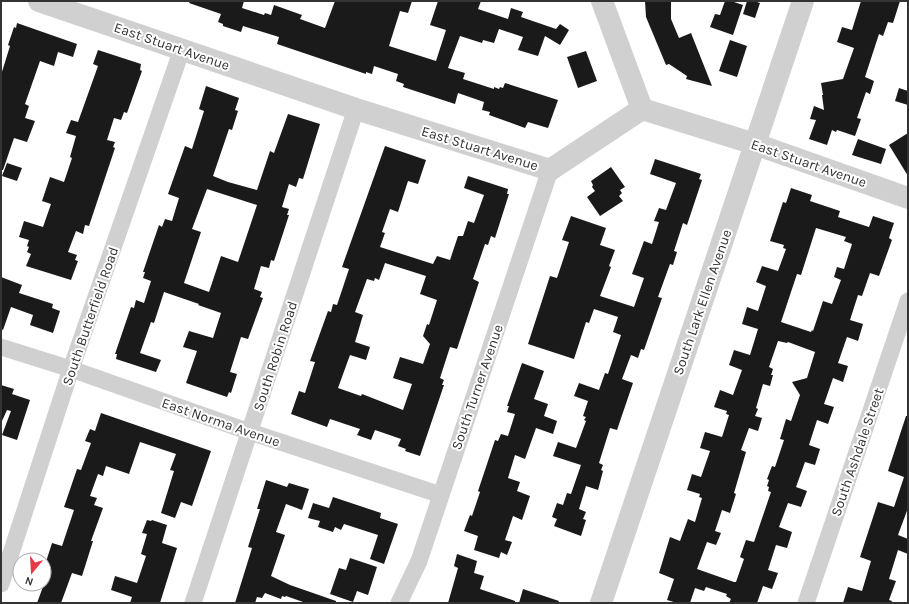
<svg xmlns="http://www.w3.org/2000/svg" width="909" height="604" font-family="Karla,sans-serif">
  <rect width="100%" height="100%" fill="#fff"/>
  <g fill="#1a1a1a" fill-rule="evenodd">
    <path d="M190,1h54l-2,7 22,7 1,-2 6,2 3,-10 28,10 -2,4 25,9 10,-27h77l-4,12 -8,-2 -11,35 47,15 10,-31 -16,-5 8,-24h43l-3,8 30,10 3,-11 12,4 -2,5 35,12 4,-5 9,6 -9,15 -15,-9 -7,20 -20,-6 5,-13 -24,-8 -5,14 -11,-3 -1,3 -22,-7 -12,32 17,5 -2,6 31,10v-2l5,2 1,-2 3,1 2,-5 53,17 -10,28 -20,-6 -3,6 -36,-13 1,-3 -8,-2 2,-8 -26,-9 -3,11 -52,-17 1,-3 -8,-3 2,-7 -24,-8 -2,8 -6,-2v2l-89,-30 2,-7 -36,-11 -2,6 -18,-6v-2l-5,-2 3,-8 -32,-11z"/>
    <path d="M645,1h26v18l8,19 12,-5 21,53 -26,-7 1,-3 -18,-12 -3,1 -20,-48z"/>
    <path d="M725,1h6l12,4 -10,30 -23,-8 5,-13 5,1z"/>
    <path d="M747,1h7l6,2 -5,15 -12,-4z"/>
    <path d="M861,1h39l-7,22 -5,-1 -5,14 -4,-2 -14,43 9,4 -4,13 -4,-2 -9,26 4,1 -6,17 -18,-6 -1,2 -4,-2 -5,15 -18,-6 7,-19 -6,-1 4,-13 10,4 -2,-15h1l-2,-12 22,-4 11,-31 -17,-6 5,-15 10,3z"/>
    <path d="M17,23l60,21 -4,13 -15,-5 -4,14 -14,-5 -15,43 4,2 -4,12 10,3 -8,21 -13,-4 -11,32h-2v-95l9,-29 -2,-1 6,-18 2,1z"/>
    <path d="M730,40l17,6 -10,31 -18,-6z"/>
    <path d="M98,50l43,14 -1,6 2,1 -15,42 -3,-1 -3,8 -7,-2 -7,22 8,2 -2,5 2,1 -26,78 -4,-1 -2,9 -7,-3 -8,21 9,3 -2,5 3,1 -7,19 -45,-14 5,-12 -4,-2 2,-5 -2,-1 2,-6 -10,-3 5,-16 19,6 8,-23 -9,-3 8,-24 14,5 8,-24 -2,-1 6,-21 -10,-3 5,-13 7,2 20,-56 -5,-2z"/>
    <path d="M586,51l11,30 -19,7 -11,-31z"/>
    <path d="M206,86l33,12 -4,12 3,1 -6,19 -3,-1 -16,47 15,6 29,8 13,-39 4,2 14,-39 32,10 -17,55 -4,-1 -3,9 -7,-3 -7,23 7,2 -2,6h2l-15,46 -3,-1 -2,8 -8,-2 -7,23 8,3 -2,5 3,1 -15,41 -7,-2 -11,35 7,2 -6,19 -2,-1 -2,5 -41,-14 11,-32 -14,-4 6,-16 24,7 8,-25 -23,-8 1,-1 -35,-12 -10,31 -3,-1 -11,31 21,7 -5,12 -40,-13 1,-5h-2l16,-47 3,1 2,-8 8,3 7,-22 -8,-3 2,-6h-2l16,-47 3,2 3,-8 7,2 7,-23 -11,-4 17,-48 7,3 12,-38 -5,-2zM207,189l50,16 -19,57 -17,-6 -12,36 -25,-9 17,-51 -9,-3z"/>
    <path d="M899,88l9,3v14l-13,-4z"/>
    <path d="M908,133v43l-19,-31z"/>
    <path d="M858,139l28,10 -5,15 -29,-9z"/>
    <path d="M385,146l41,14 -8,24 -10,-3 -10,31 -8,-3 -8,23 3,1 -5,14 53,17 4,-8 13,4 8,-24h5l5,-15 6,2 10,-28 -20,-7 4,-12 40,13 -1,5h2l-14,44 -4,-2 -3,9 -3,-1 -12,35 6,3 -22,67 -7,-2 -10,31 4,2 -2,5h2l-24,71 -15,-5 1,-2 -8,-3 3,-7 -26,-9 -4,10 -14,-5 3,-6 -30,-10 -3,8 -36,-13 8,-23 6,2 10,-31 -5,-1 18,-50 3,1 2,-8 4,1 12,-36 -7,-2zM385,263l41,13 -6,18 17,6 -8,25 -2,-1 -4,12 7,8 -7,20 -23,-7 -7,21 19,6 -9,26 -41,-16 -1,2 -23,-8 12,-33 16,5 4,-13 -15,-5 8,-27 -8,-3 12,-33 7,2 1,-3 4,2z"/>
    <path d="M655,159l46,15 -2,5 3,1 -15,45 -4,-2 -9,28 3,1 -4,13 -3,-1 -12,33 4,1 -18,52 -3,-1 -3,9 -7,-3 -9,24 11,4 -16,47 -7,-2 -11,35 4,2 -2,5 2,1 -5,19 -12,-4 -7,23 7,3 -3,7 3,1 -5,16 -27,-10 3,-7 -5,-2 5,-14 6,2 4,-12 4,1 10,-29 -28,-9 5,-14 18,6 10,-27 -2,-1 2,-3 -3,-1 5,-15 -14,-5 5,-13 20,7 6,-17 3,1 13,-39 -8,-3 5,-15 -24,-8 -5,14 -3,-1 -12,37 -46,-15 22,-68 7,2 12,-36 -7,-2 9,-24 35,12 -6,17 15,5 -6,16 2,1 -11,29 34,11 10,-29 -12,-4 12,-33 8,3 7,-22 -5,-1 5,-13 7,2 10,-27 -26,-9z"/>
    <path d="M7,163l15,5 -5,13 -15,-5z"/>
    <path d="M611,167l14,20 -5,3 2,3 -3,3 4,5 -23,15 -13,-19 8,-6 -3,-4 1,-2 -2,-4z"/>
    <path d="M791,188l21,7 -2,6 30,10 -2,6 31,10 4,-11 21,7 -5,15 3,2 -13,36 -9,-3 -8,23 -4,-1 -8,25 13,4 -5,17 -11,-4 -9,26 10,3 -5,16 -10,-4 -9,26 10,3 -6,17 -11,-4 -8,25 11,4 -5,16 -10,-3 -9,25 11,4 -6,16 -13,-4 -9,24 13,5 -5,16 -11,-3 -8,25 10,3 -6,16 -9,-3 -6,17h-28l2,-4 -5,-3 1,-2 -21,-7 -2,4 -9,-3 -5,15h-13l-10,-3 7,-21 -15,-6 11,-36 10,4 8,-22 7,3 7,-24 -3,-1 1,-3 -13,-4 5,-16 9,3 9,-26 -10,-3 5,-16 17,5 7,-22 -3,-1 1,-3 -13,-4 6,-17 13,5 9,-25 -13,-5 5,-15 16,5 8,-26 -16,-5 5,-17 11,4 8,-25 -10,-4 6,-16 16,5 8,-22 -3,-1 1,-3 -14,-4 13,-39 3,1zM816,228l30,9 -2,4 8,3 -8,25 -7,-2 -3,10 7,3 -9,24 -9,-3 -10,30 -1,-1 -1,2 -30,-10 16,-48 4,1zM778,341l9,2 1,-1 27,10 -8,26 -15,4 8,13 -9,26 -5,-2 -6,20 4,1 -9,27 -3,-1 -5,13 2,1 -2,6 2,1 -1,4 3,1 -17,50 -8,-2 -6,17 4,2 -8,23h-2l-37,-13 10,-27 9,3 5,-12 -6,-2 7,-21 8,3 6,-19 -2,-1 12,-41 -5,-2 8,-22 9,3 4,-13 -7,-2 3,-7 -2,-1 7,-24 7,2 3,-11h-2l2,-6 -4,-2z"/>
    <path d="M1,277l21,8 -3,8 34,11 -1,4 8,3 -7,22 -23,-8 3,-10 -22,-8 -8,23 -2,-1z"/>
    <path d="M522,363l22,8 -10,28 14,5 -4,12 13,5 -4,13 -17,-6 -11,31 -10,-4 -7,23 12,4 -3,9 13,5 -8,24 -9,-4 -8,24 7,2 -5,13 -6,-3 -2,6 -25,-8 4,-14 -14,-5 6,-16 2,1 8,-24 -2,-1 17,-51 3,1 3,-7 7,2 7,-22 -8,-2 2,-6h-2z"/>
    <path d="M1,385l13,4 -2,5 18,6 -13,40 -15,-5 9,-24 -4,-1 -5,11h-1z"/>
    <path d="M101,413l110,38 -19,55 -11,-4 -6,16 -14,-5 13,-42 -4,-1 6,-16 -36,-12 -11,32 -23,-8 -3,10 -5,-2 -8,22 7,2 -3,7 9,3 -12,33h2l-11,35 -10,-3 -11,30h-24l7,-19v-16l8,-25 10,3 12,-36 -10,-3 13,-38 4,1 10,-27 -6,-2 5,-12 5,2z"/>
    <path d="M906,416h2v92l-10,27 10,4v15l-10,-4 -9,29 7,2 -7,19 3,1 -1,2h-48l5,-16 14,4 9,-30 -11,-4 18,-55 16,5 10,-30 -16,-6z"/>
    <path d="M266,480l21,7 2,-4 20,6 -7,21 -16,-6 -10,28 9,3 -14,41 19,9 46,16v2h-30l-20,-7 -1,1 -3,-1 -1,3 -16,-6 -3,5 -5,-1 -2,6h-20l17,-55 -4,-1 12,-38h-3z"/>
    <path d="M333,497l48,16 -1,5 18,6 -14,40 -14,-5 8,-24 -34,-11 -3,6 -6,-3 -2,5 -15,-5 2,-6 -12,-3 5,-15 16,5z"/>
    <path d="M147,520l4,1 1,-1 15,5 -5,18 15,5 -17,55h-30l2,-6 -21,-7 4,-14 22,7 9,-27 -5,-2 6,-20 -5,-1z"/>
    <path d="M457,554l20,7 -3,12 10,3 -4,13 35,12v2h-67l10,-35 -4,-2z"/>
    <path d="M350,558l27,9 -9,28 -11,-4 -4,11 -23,-8 9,-26 7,2z"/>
    <path d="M523,589l36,12 -1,2h-39z"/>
  </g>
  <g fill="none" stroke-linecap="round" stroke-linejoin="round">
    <g stroke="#d0d0d0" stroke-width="17">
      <path d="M1,347l70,22 179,63 191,63"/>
      <path d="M1,584l70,-215 111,-320"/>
      <path d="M193,603l163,-494"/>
      <path d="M399,603l20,-42 131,-391"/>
      <path d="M806,603l102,-302"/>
    </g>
    <g stroke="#d0d0d0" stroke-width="22">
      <path d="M39,1l317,108 194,61 92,-61 113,35 153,54"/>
      <path d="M602,1l40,108"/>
      <path d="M601,603l202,-602"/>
    </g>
  </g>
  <g text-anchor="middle" stroke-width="4" stroke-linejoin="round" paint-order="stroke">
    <g font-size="14" fill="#333" stroke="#fff">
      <text transform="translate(172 46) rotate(19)" y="5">East Stuart Avenue</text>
      <text transform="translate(480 148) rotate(17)" y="5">East Stuart Avenue</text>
      <text transform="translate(809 163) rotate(19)" y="5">East Stuart Avenue</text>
      <text transform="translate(702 302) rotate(-71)" y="5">South Lark Ellen Avenue</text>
      <text transform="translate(90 316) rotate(-71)" y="5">South Butterfield Road</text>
      <text transform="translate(275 356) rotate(-72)" y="5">South Robin Road</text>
      <text transform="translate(477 387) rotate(-71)" y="5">South Turner Avenue</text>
      <text transform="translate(221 422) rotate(19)" y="5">East Norma Avenue</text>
      <text transform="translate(857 452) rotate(-71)" y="5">South Ashdale Street</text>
    </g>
  </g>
  <rect width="909" height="604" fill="none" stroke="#333333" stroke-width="4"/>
  <g transform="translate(32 572) rotate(198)"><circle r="19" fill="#ffffff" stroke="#adadad"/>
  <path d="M0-3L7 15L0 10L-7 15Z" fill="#e63946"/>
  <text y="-6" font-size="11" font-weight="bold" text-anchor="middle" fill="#333333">N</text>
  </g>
</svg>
